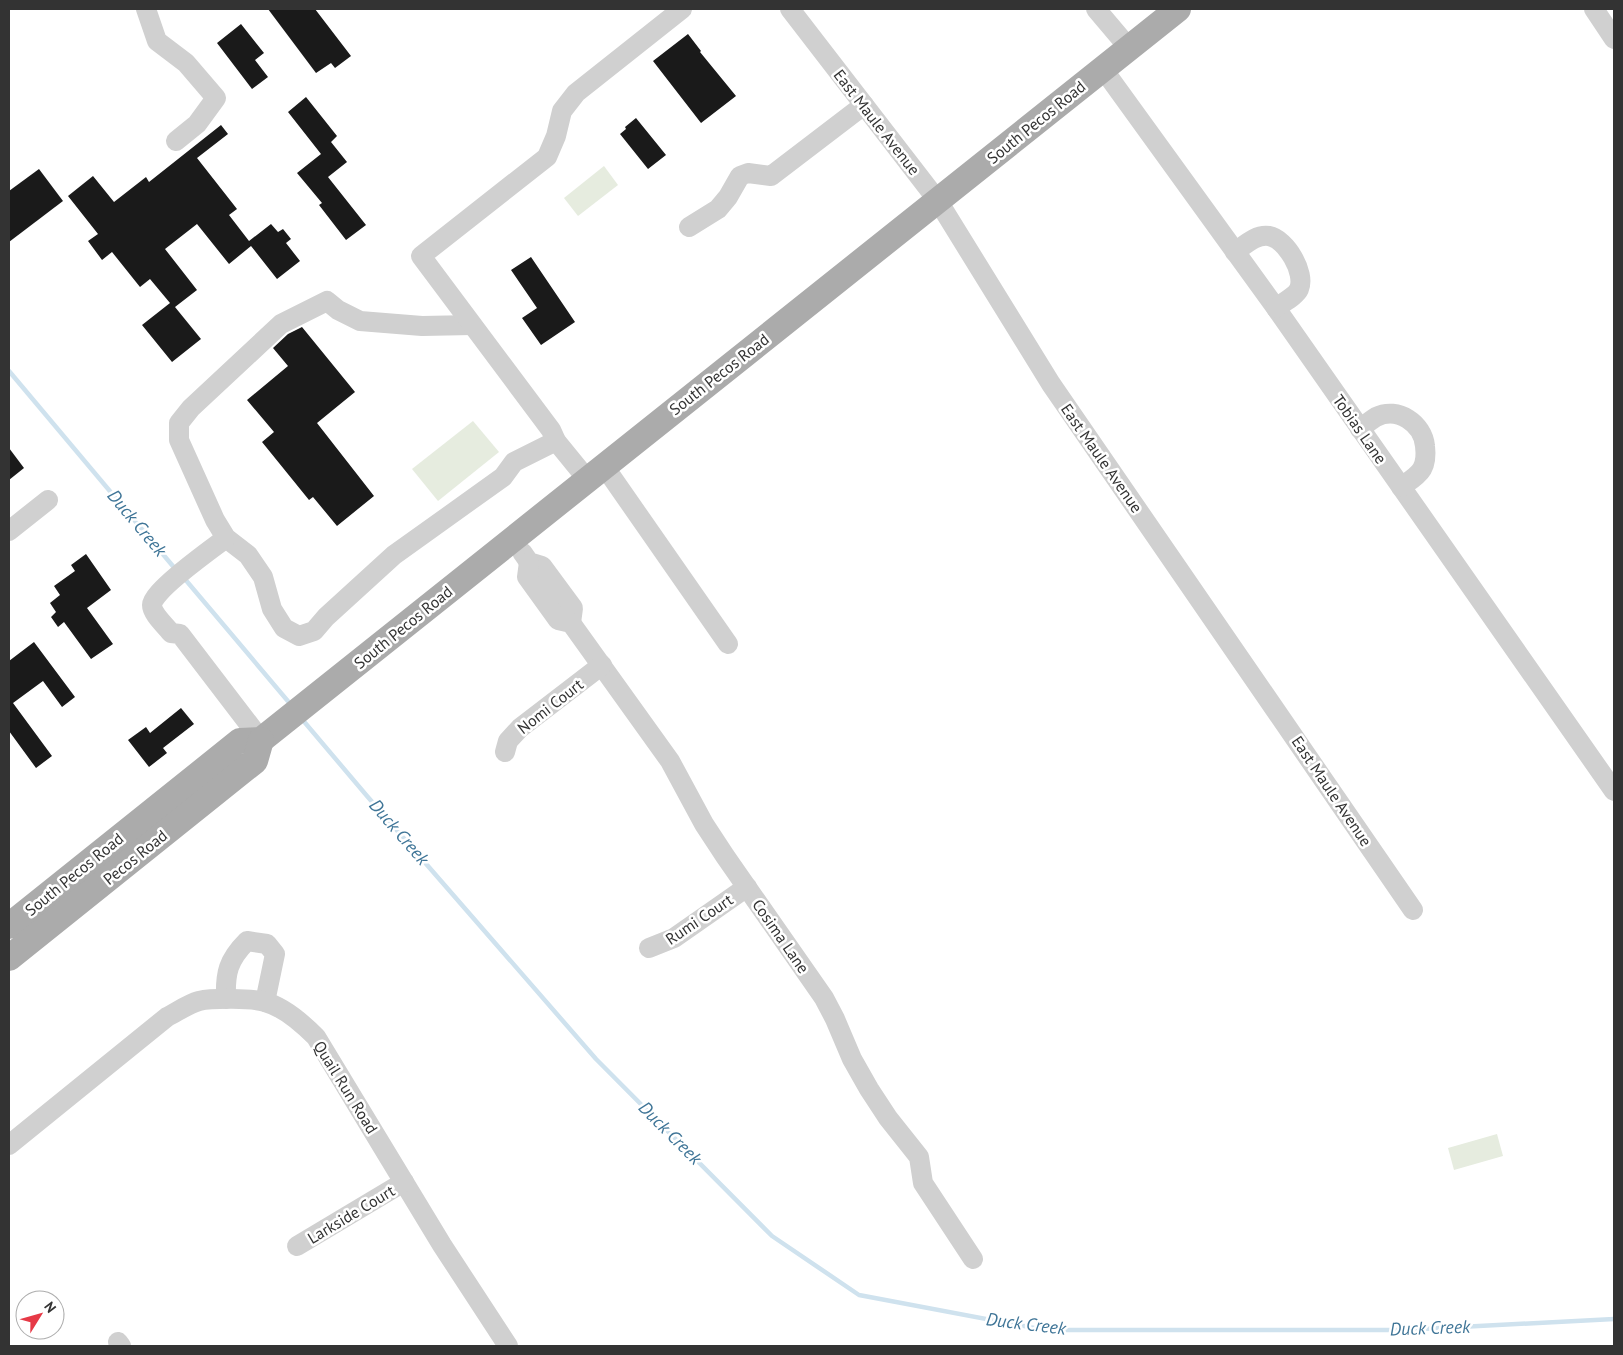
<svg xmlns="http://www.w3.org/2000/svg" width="1623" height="1355" font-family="'PT Sans',sans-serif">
  <rect width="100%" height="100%" fill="#fff"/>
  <g fill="#e6ecdf">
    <path d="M604,166l14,19 -40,31 -14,-18z"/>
    <path d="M473,421l26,31 -61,49 -26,-32z"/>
    <path d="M1497,1134l6,22 -49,14 -6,-22z"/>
  </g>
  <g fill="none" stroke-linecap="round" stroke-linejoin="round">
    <g stroke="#cfe2ee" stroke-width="4.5">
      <path d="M9,371l168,200"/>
      <path d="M184,578l108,128"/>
      <path d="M301,718l66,78 229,263 176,177 87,59 186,35h358l211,-11"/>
    </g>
  </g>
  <g fill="#1a1a1a">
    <path d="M268,9h47l36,47 -16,12 -4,-5 -15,10z"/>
    <path d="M241,24l23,29 -9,7 13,17 -16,12 -35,-46z"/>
    <path d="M688,34l13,17 -1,1 36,44 -35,27 -48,-62z"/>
    <path d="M306,97l31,39 -6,6 16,20 -19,15 38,48 -20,15 -27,-35 3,-2 -25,-30 24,-19 -33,-42z"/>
    <path d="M636,118l30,37 -18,14 -28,-35 6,-5 -1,-2z"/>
    <path d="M221,125l7,9 -31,24 40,51 -8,6 20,26 22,-17 7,8 5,-3 8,10 -5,4 14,18 -23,18 -26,-33 -22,18 -32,-40 -32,25 32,41 -22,17 26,32 -29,23 -30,-37 28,-22 -20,-24 -10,8 -28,-35 -10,8 -14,-19 10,-7 -30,-38 25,-20 21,26 32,-25 3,5z"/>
    <path d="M39,169l24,32 -54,41v-51z"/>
    <path d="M531,257l44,65 -34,23 -19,-27 15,-10 -26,-38z"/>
    <path d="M302,327l53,65 -38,31 57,73 -37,30 -24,-29 -4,3 -47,-58 12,-10 -27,-32 41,-34 -15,-18 15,-14z"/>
    <path d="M9,448l15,20 -15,12z"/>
    <path d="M86,554l25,36 -24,18 26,36 -22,15 -27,-37 -6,5 -7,-10 5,-5 -6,-9 10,-8 -6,-9 21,-15 -4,-6z"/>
    <path d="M34,642l41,55 -13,10 -19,-26 -30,22 39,53 -16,12 -27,-37v-70z"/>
    <path d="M181,708l13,16 -31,24 4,5 -18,14 -21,-27 18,-13 4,6z"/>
  </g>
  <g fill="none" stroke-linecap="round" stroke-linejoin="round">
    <g stroke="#d0d0d0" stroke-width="20">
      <path d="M146,9l11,32 29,22 30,35 -19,26 -21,17"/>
      <path d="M790,9l148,192 113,183 362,526"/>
      <path d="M1096,9l33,39"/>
      <path d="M1594,9l20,30"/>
      <path d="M1103,69l173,239 338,483"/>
      <path d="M689,227l29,-18 10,-12 12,-21 8,-3 23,3 93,-71"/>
      <path d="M1235,252c10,-7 21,-18 34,-16 17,3 37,37 30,53 -3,7 -17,14 -23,19"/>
      <path d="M472,325l-50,1 -62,-5 -22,-11 -11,-9 -46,23 -90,84 -12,15v17l36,80 11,18 22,17 15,22 9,32 12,19 15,8 15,-5 12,-14 68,-62 109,-78 11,-15 42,-21"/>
      <path d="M1360,429c5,-4 11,-9 16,-12 22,-11 47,7 49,29 1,8 1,16 -3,23 -4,7 -14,13 -21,18"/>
      <path d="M604,466l124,178"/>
      <path d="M587,479l-31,-38 -5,-11 -130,-174 126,-99 9,-21 6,-25 14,-18 106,-84"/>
      <path d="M9,531l39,-31"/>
      <path d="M226,538c-13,10 -74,53 -74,67 0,9 14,21 19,28l9,1 81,106"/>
      <path d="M522,552l7,10 13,4 31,42 -2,15"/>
      <path d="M529,562l-2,15 31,43 13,3 99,138 34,63 21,32 99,142 11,21 17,40 17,30 19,29 31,39 4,26 50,76"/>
      <path d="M505,752l3,-11 12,-13 82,-63"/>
      <path d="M649,948l25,-10 73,-51"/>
      <path d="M226,999c-1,-26 2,-39 21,-58l20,3 8,10 -10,48"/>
      <path d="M9,1145l158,-128c10,-5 21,-13 32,-16 13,-3 53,-3 66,1 19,5 37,21 51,35l126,208 66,101"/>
      <path d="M297,1246l107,-64"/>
      <path d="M118,1342l3,4"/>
    </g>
    <g stroke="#ababab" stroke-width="26">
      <path d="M9,926l231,-185 21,-1 917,-731"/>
      <path d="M9,958l246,-197 6,-21"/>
    </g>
  </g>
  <g text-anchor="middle" stroke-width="5" stroke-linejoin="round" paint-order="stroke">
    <g font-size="16" fill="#333" stroke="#fff">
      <text transform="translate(877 122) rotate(52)" y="6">East Maule Avenue</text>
      <text transform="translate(1036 122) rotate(-39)" y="6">South Pecos Road</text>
      <text transform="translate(719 374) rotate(-38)" y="6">South Pecos Road</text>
      <text transform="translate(1360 429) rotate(55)" y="6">Tobias Lane</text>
      <text transform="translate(1102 458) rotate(55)" y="6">East Maule Avenue</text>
      <text transform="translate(403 627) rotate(-39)" y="6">South Pecos Road</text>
      <text transform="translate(550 706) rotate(-38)" y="6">Nomi Court</text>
      <text transform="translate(1332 791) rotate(56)" y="6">East Maule Avenue</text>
      <text transform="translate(135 857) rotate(-39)" y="6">Pecos Road</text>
      <text transform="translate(74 874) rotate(-39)" y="6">South Pecos Road</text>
      <text transform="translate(699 919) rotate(-34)" y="6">Rumi Court</text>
      <text transform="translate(781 936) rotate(55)" y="6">Cosima Lane</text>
      <text transform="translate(346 1087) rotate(58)" y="6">Quail Run Road</text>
      <text transform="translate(351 1214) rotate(-31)" y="6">Larkside Court</text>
    </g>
    <g font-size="18" font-style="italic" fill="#3f7597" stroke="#fff">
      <text transform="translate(137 523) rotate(50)" y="6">Duck Creek</text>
      <text transform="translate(399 832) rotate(49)" y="6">Duck Creek</text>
      <text transform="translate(670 1133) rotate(45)" y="6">Duck Creek</text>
      <text transform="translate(1026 1324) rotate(7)" y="6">Duck Creek</text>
      <text transform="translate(1430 1328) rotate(-2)" y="6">Duck Creek</text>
    </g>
  </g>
  <rect width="1623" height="1355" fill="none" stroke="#333333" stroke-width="20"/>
  <g transform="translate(40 1315) rotate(53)"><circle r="24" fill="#ffffff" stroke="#adadad"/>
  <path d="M0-4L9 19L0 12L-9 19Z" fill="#e63946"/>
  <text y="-8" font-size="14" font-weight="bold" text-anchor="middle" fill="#333333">N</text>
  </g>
</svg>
